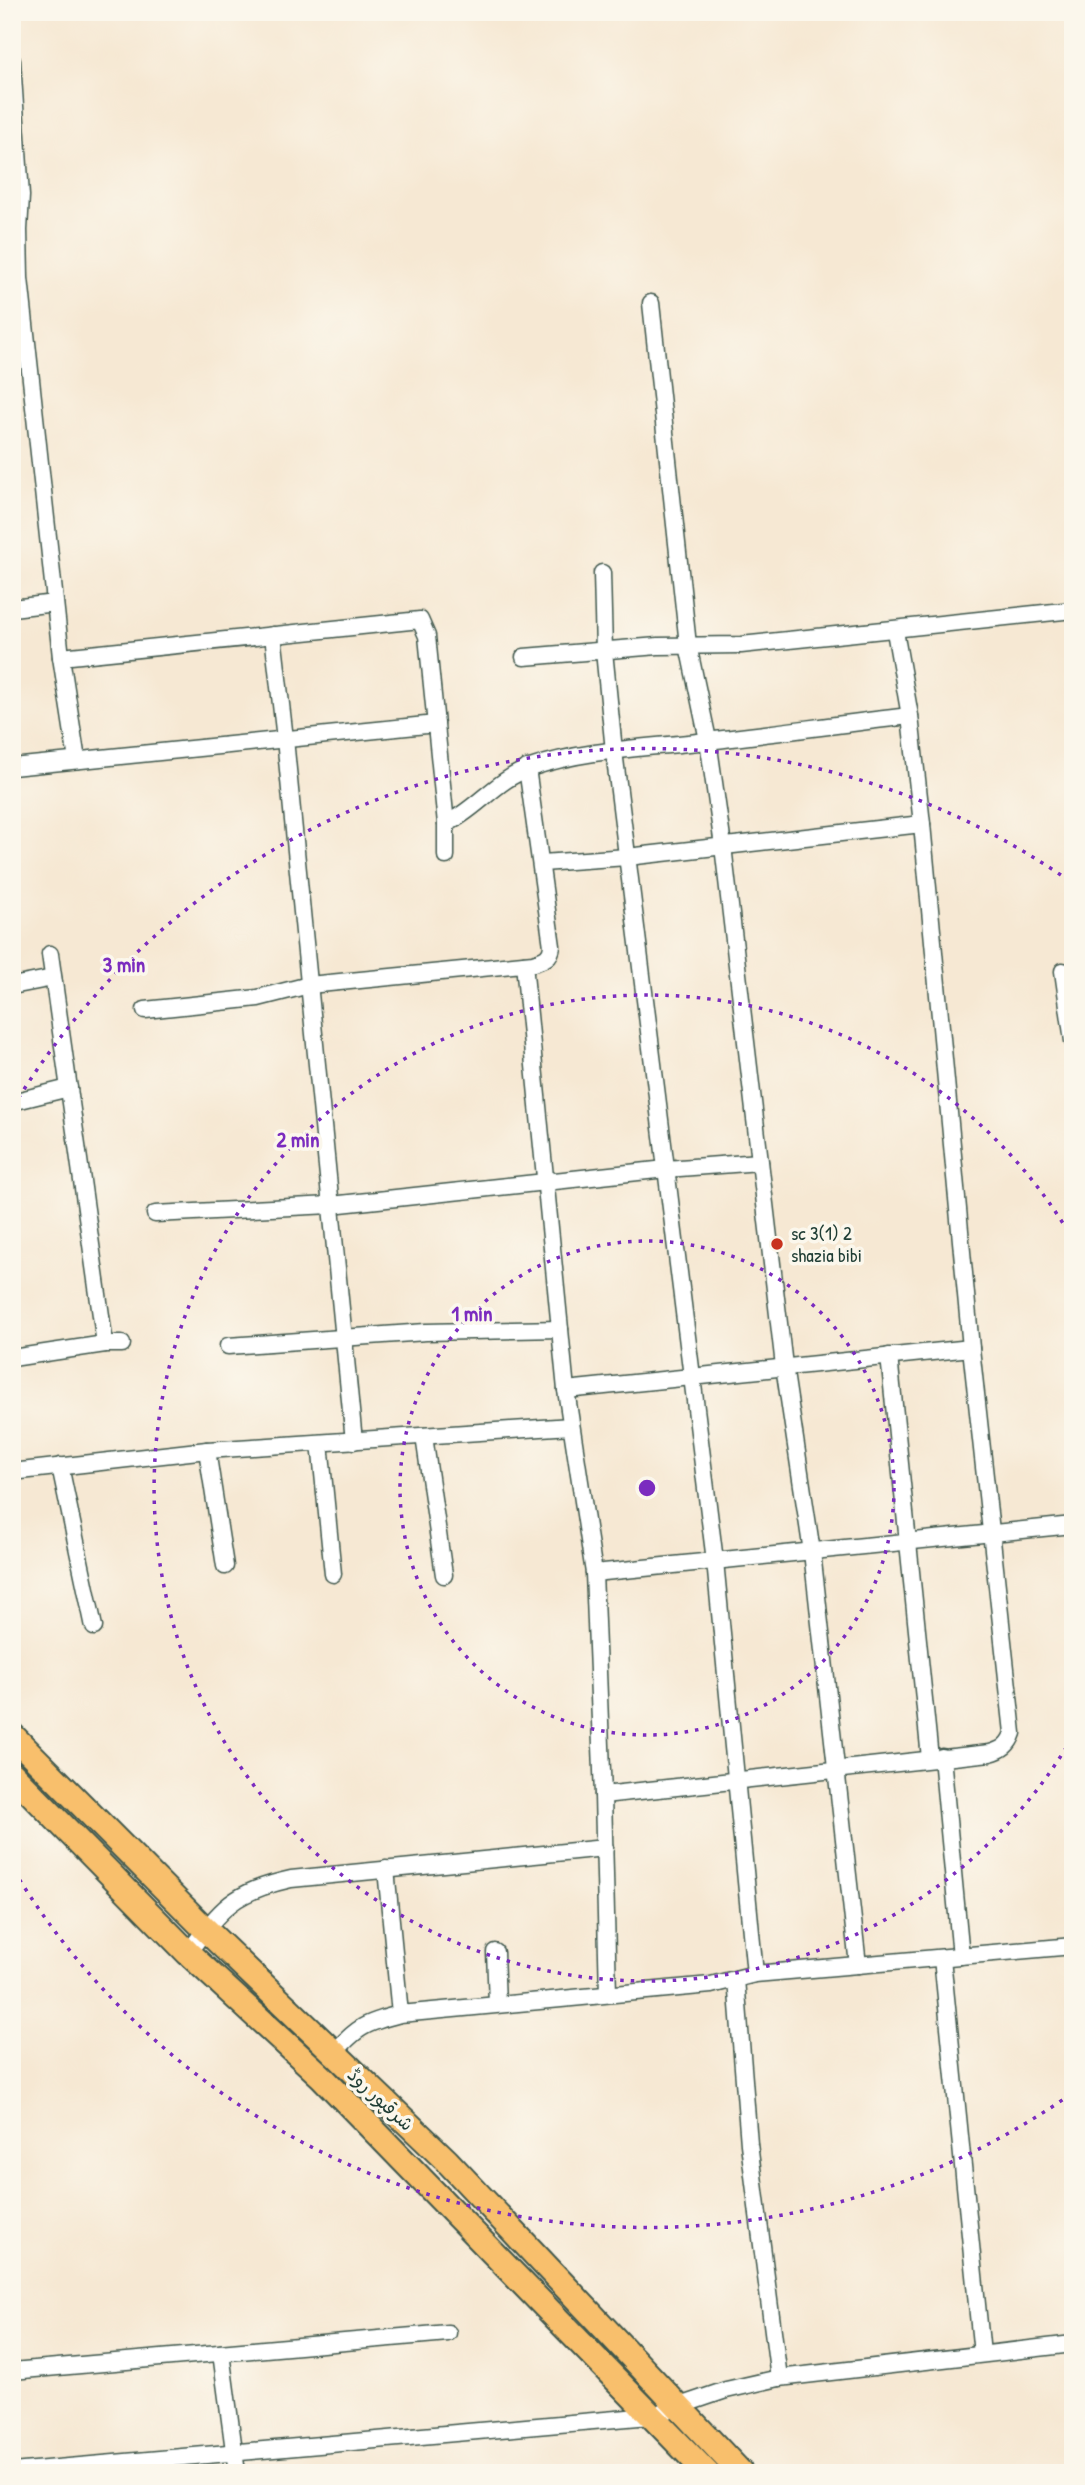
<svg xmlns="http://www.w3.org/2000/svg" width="1085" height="2485" font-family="'Patrick Hand','Playpen Sans Arabic',sans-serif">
  <rect width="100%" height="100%" fill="#fbf7ec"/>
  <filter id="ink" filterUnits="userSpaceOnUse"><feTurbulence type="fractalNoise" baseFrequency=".0143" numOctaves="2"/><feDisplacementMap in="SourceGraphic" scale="14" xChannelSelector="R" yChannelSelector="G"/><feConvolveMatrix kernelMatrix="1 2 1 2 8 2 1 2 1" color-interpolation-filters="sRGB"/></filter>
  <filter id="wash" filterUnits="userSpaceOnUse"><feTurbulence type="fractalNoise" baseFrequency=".00686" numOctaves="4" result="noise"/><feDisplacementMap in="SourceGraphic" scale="28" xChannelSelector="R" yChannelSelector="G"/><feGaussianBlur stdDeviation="1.57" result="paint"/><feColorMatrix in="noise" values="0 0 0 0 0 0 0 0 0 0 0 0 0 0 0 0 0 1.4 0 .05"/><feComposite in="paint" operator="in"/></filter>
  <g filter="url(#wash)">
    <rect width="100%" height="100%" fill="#f6e8d3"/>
  </g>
  <g filter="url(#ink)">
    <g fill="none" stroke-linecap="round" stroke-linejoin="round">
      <g stroke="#3f574c" stroke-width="19">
        <g id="street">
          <path d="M12,61l9,135 -2,34 1,48 41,379 16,103"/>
          <path d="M651,303l37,342 20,95 15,106 61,520 28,186 46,413"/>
          <path d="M602,573l2,78 10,100 101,810 40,413"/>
          <path d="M12,608l43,-5"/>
          <path d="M273,635l12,104 69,702"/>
          <path d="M61,657l359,-37 7,16 19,188v32"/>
          <path d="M524,657l134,-11 83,-1 332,-35"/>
          <path d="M12,767l424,-43"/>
          <path d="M446,824c31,-15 51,-45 84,-56 53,-18 113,-20 168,-26 71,-8 142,-18 212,-26"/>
          <path d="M542,863l85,-6 295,-33"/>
          <path d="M50,954l55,390"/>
          <path d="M524,964l42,426 28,183 9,222 5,199"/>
          <path d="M1063,971l10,70"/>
          <path d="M12,986l41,-8"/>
          <path d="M145,1010l113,-12 51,-13 224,-22c10,-3 18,-5 19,-17l-25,-178"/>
          <path d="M12,1102l57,-14"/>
          <path d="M155,1214l176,-9 335,-36 94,-7"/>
          <path d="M228,1346l198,-14 134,-3"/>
          <path d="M889,1356l41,402"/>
          <path d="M12,1358l93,-14h17"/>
          <path d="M566,1390l405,-42"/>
          <path d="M424,1436l20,139"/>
          <path d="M320,1443l13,131"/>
          <path d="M207,1450l18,116"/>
          <path d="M60,1466l34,161"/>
          <path d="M12,1472l195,-22 364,-24"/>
          <path d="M594,1573l479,-48"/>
          <path d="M942,1757l19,199"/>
          <path d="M603,1795l387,-42c12,-3 19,-8 23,-20l-42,-385 -49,-524 -12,-108 -15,-85"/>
          <path d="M386,1869l14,145"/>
          <path d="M495,1952l2,52"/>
          <path d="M188,1953c34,-46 45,-61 103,-74l314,-31"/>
          <path d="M942,1958l40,396"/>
          <path d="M736,1979l13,165 30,234"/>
          <path d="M333,2054c24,-27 32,-31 67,-40l311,-29 44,-11 318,-28"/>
          <path d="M221,2353l16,120"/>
          <path d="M12,2371l436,-38"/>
          <path d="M12,2472l638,-56 76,-26 53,-12 294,-34"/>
        </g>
      </g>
      <g stroke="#3f574c" stroke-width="28">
        <g id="primary">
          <path d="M12,1735l193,194 242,232 294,312"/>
          <path d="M12,1774l176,179 133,123 386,397"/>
        </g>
      </g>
      <use href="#street" stroke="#fff" stroke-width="16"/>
      <use href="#primary" stroke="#f8bf6c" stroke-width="24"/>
    </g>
  </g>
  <g fill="none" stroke="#7b2cbf" stroke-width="3.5" stroke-dasharray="3.5 7">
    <circle cx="647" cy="1488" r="247"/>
    <path d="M1072 1738A493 493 0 1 1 1072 1238"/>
    <path d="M1071 2094A740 740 0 0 1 13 1869M13 1107A740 740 0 0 1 1071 882"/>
  </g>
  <circle fill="#c8321e" stroke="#fbf7ec" stroke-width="2.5" cx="777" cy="1244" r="7"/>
  <g text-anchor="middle" stroke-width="7" stroke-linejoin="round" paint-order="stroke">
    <g font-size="19" fill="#1f3d34" stroke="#fbf7ec" text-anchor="start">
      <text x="791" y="1240">sc 3(1) 2<tspan x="791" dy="22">shazia bibi</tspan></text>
    </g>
    <g font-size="19" fill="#1f3d34" stroke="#fbf7ec">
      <text transform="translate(381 2099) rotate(43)" y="7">شرقپور روڈ</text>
    </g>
  </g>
  <circle cx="647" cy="1488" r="10" fill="#7b2cbf" stroke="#fbf7ec" stroke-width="3.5"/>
  <g font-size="21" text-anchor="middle" font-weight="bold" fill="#7b2cbf" stroke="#fbf7ec" stroke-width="7" stroke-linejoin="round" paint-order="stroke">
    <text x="124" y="972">3 min</text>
    <text x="298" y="1147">2 min</text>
    <text x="472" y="1321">1 min</text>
  </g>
  <rect width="1085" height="2485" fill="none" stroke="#fbf7ec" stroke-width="42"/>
</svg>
